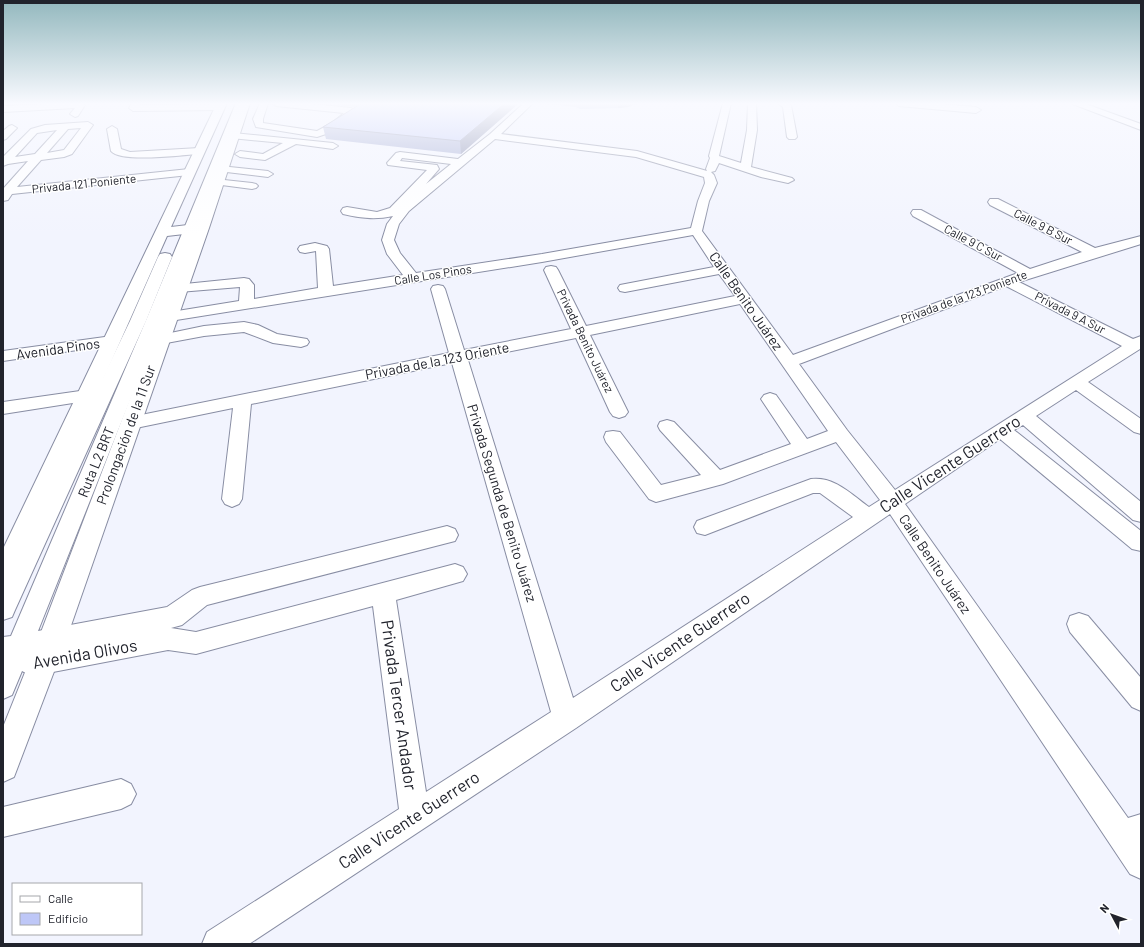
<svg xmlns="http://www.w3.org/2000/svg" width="1144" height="947" font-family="Barlow,sans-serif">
  <rect width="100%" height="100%" fill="#f2f4fe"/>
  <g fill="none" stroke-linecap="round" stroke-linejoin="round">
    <g stroke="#888da3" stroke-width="2">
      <g id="minor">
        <path d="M64,103h20l1,2 -7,11 -3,1 -5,-3 5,-6 -72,4v-6z"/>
        <path d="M132,103h9l-1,2 80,-1 4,3 -4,3 -87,1 -4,-3z"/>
        <path d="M236,103h8l-11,30 100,10 5,3 -5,3 -37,-5 -31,16 -25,-3 -5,-3 5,-3 23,3 20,-11 -52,-5 -11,28 48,5 5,3 -5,3 -50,-6 -3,8 37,4 4,1 2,2 -2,2 -4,1 -38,-5 -39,101 69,-7 5,1 5,6v14l64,-11 -2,-37 -11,2 -5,-1 -2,-3 2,-3 15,-3 12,3 2,3 4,37 70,-11 -16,-21 -5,-14 5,-16 6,-8c-18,4 -33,2 -50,-2l-2,-3 2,-3 4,-1 30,5 13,-4 37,-38 -39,-5 -1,-2 9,-10 4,-1 58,7 32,-25 34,-31h9l-32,31 136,17 70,20 -1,-2 4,-11 -1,-2 14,-53h8l-12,53 22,7 6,-33 1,-27h8l1,27 -6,37 41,11 2,2 -6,3 -27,-6 -42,-14 -4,8 -4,1 3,3 3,8 -8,18 -7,30 91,124 225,-82 -105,-57 -2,-3 2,-3h8l109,59 52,-17 -92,-47 -2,-3 2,-3h8l97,49 46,-12v8l-122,38 114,57 8,-3 -1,13 -52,33 53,37v15l-7,-2 -58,-42 -40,26 105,86v20l-8,-2 -110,-95 -9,5 127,101v20l-9,-2 -132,-110 -95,65 223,314 13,-4v65l-11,-5 -240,-360 -314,214 -327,216h-47l5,-12 192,-123 -26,-203 -177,48 -28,-4 -136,26 -10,-5 -10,24 -9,4v-62l8,-1 136,-318zM495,139l141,18 68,20 1,6 -7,18 -7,27 -149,26 -126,19 -16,-20 -6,-13 5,-16 10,-13zM402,158l49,6 -25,20 13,-15 -2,-4 -37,-4zM693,235l21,32 -94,18 -2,3 2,3 5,1 94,-18 16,22 -149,30 -28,-56 -2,-3 -5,-1 -5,1 -2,3 27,59 -107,21 -19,-61 -2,-3 -5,-1 -5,1 -2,3 18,64 -318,64 -7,2 -2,4 2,4 7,2 102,-21 -11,91 3,5 7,3 7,-3 3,-5 9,-95 201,-41 99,349 -125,80 -30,-192 67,-19 4,-7 -4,-7 -8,-3 -259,68 -25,-4 11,-3 25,-20 248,-64 3,-6 -3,-6 -8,-3 -247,61 -8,3 -25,17 -129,24 116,-291 1,2 6,2 43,-8 40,-4 29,11 28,4 6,-2 2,-3 -2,-3 -30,-5 -19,-9 -14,-3 -40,4 -48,10 7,-19 2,2 5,2 372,-59zM1006,286l116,60 -227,144 -48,-60 -48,-66zM240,287l-1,14 -74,12 8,-23 6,2zM740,304l88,127 -21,8 -31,-44 -6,-2 -6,2 -3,4 30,45 -71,26 -46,-48 -7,-2 -7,2 -2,4 2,4 41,45 -40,10 -41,-53 -7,-1 -7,1 -2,5 2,5 43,57 7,3 67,-18 113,-42 44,58 -11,7c-18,-13 -35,-31 -58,-28l-114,42 -3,6 3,6 8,2 108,-42h7l33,24 -280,181 -105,-338 108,-22 34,74 3,4 6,2 6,-2 3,-4 -38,-77z"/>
        <path d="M260,103h8l-5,16v4l54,8 15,-8 12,-10 -68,-7 -4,-3h31l48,5 5,3 -17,16 -10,6 -12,4 -61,-10 -3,-8z"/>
        <path d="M777,103h13l1,2 6,32 -2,2h-6l-2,-2 -4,-30z"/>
        <path d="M895,103h36l45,4 5,3 -5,3 -77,-7z"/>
        <path d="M1070,103h13l58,21v6z"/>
        <path d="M88,122l5,3 -21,29 -8,3 -23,3 -24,27 172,-18 5,3 -5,3 -177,19 -4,6 -5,1v-12l25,-28 -20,3 -5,2v-9l28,-28 14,-4zM81,128l-17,22 -17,3 21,-24zM57,130l-22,24 -20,3 22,-24z"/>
        <path d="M12,125l5,3 -11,11 -3,1v-9l6,-5z"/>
        <path d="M112,126l5,3 4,20 9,3 69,-4 5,3 -5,3c-17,1 -78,9 -88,-3l-4,-22z"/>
        <path d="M165,253l5,1 2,3 -26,64 -131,289 -3,7 -9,3v-35l89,-185 -89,14v-12l84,-12 6,2 2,2 35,-73 28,-64 2,-3z"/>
        <path d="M112,336l6,2 2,3 -2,3 -115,17v-10z"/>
        <path d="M1079,613l9,3 53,62v33l-9,-4 -62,-75 -3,-8 3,-8z"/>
        <path d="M121,779l10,5 5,10 -5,10 -10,5 -118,28v-30z"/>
      </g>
    </g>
    <g stroke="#888da3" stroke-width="2">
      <path id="major" d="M217,103h10l-56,124 25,-3 44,-121h10l-41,125 -143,412 -52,137 -11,5v-55l35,-87 155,-407 -26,3 -151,340 -4,7 -9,4v-38z"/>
    </g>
    <use href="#minor" fill="#fff" fill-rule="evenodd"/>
    <use href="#major" fill="#fff" fill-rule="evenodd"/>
  </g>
  <g fill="#a3abd4">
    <path d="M337,103h182l-58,51 -135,-15 -3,-12 33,-20 -19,-2z"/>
    <path d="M537,103h101l-10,4 -10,1 -38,1 -4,-2z"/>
  </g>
  <g fill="#858bad">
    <path d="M505,103h14l-58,51 -1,-13z"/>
    <path d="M618,103h20l-10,4 -10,1z"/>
  </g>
  <path fill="#bec7f7" stroke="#858bad" d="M362,103h143l-45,38 -137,-14z"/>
  <linearGradient id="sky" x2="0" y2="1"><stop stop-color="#93b8be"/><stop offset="0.44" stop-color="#f9faff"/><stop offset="1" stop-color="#f9faff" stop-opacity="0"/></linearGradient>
  <rect width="1144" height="236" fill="url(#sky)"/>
  <g text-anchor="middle" stroke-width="3" stroke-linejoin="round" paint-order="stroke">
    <g font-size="12" fill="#21232c" stroke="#fff">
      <text transform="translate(84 184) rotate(-6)" y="4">Privada 121 Poniente</text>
      <text transform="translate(1043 227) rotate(27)" y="4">Calle 9 B Sur</text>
      <text transform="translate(973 243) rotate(28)" y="4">Calle 9 C Sur</text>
      <text transform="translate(433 275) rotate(-9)" y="4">Calle Los Pinos</text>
      <text transform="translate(964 297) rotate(-20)" y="4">Privada de la 123 Poniente</text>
      <text transform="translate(1070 313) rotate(27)" y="4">Privada 9 A Sur</text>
      <text transform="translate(585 341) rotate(64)" y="4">Privada Benito Juárez</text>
    </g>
    <g font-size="14" fill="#21232c" stroke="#fff">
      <text transform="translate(746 301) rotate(55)" y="5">Calle Benito Juárez</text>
      <text transform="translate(58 349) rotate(-8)" y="5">Avenida Pinos</text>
      <text transform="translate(437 361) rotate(-11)" y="5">Privada de la 123 Oriente</text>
      <text transform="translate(126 435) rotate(-70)" y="5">Prolongación de la 11 Sur</text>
      <text transform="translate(96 462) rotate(-68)" y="5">Ruta L2 BRT</text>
      <text transform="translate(502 503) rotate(73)" y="5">Privada Segunda de Benito Juárez</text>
      <text transform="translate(935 564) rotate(56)" y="5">Calle Benito Juárez</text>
    </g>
    <g font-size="17" fill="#21232c" stroke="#fff">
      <text transform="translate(950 464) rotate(-33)" y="6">Calle Vicente Guerrero</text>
      <text transform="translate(680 642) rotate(-34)" y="6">Calle Vicente Guerrero</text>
      <text transform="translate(85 654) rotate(-10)" y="6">Avenida Olivos</text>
      <text transform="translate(399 705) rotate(82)" y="6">Privada Tercer Andador</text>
      <text transform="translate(409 820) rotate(-33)" y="6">Calle Vicente Guerrero</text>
    </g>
  </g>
  <rect width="1144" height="947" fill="none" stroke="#21232c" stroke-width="8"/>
  <rect x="12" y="883" width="130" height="52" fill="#ffffff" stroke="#a6a7ab"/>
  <rect x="20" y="896" width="20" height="6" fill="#ffffff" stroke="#a6a7ab"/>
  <text x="48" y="903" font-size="12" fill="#21232c">Calle</text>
  <rect x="20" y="913" width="20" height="12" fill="#bec7f7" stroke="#a6a7ab"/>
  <text x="48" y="923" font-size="12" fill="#21232c">Edificio</text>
  <g transform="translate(1112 915) rotate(311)" stroke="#ffffff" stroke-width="3" paint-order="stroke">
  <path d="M0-3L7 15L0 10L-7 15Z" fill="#21232c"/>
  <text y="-6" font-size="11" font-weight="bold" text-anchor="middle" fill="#21232c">N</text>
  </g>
</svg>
